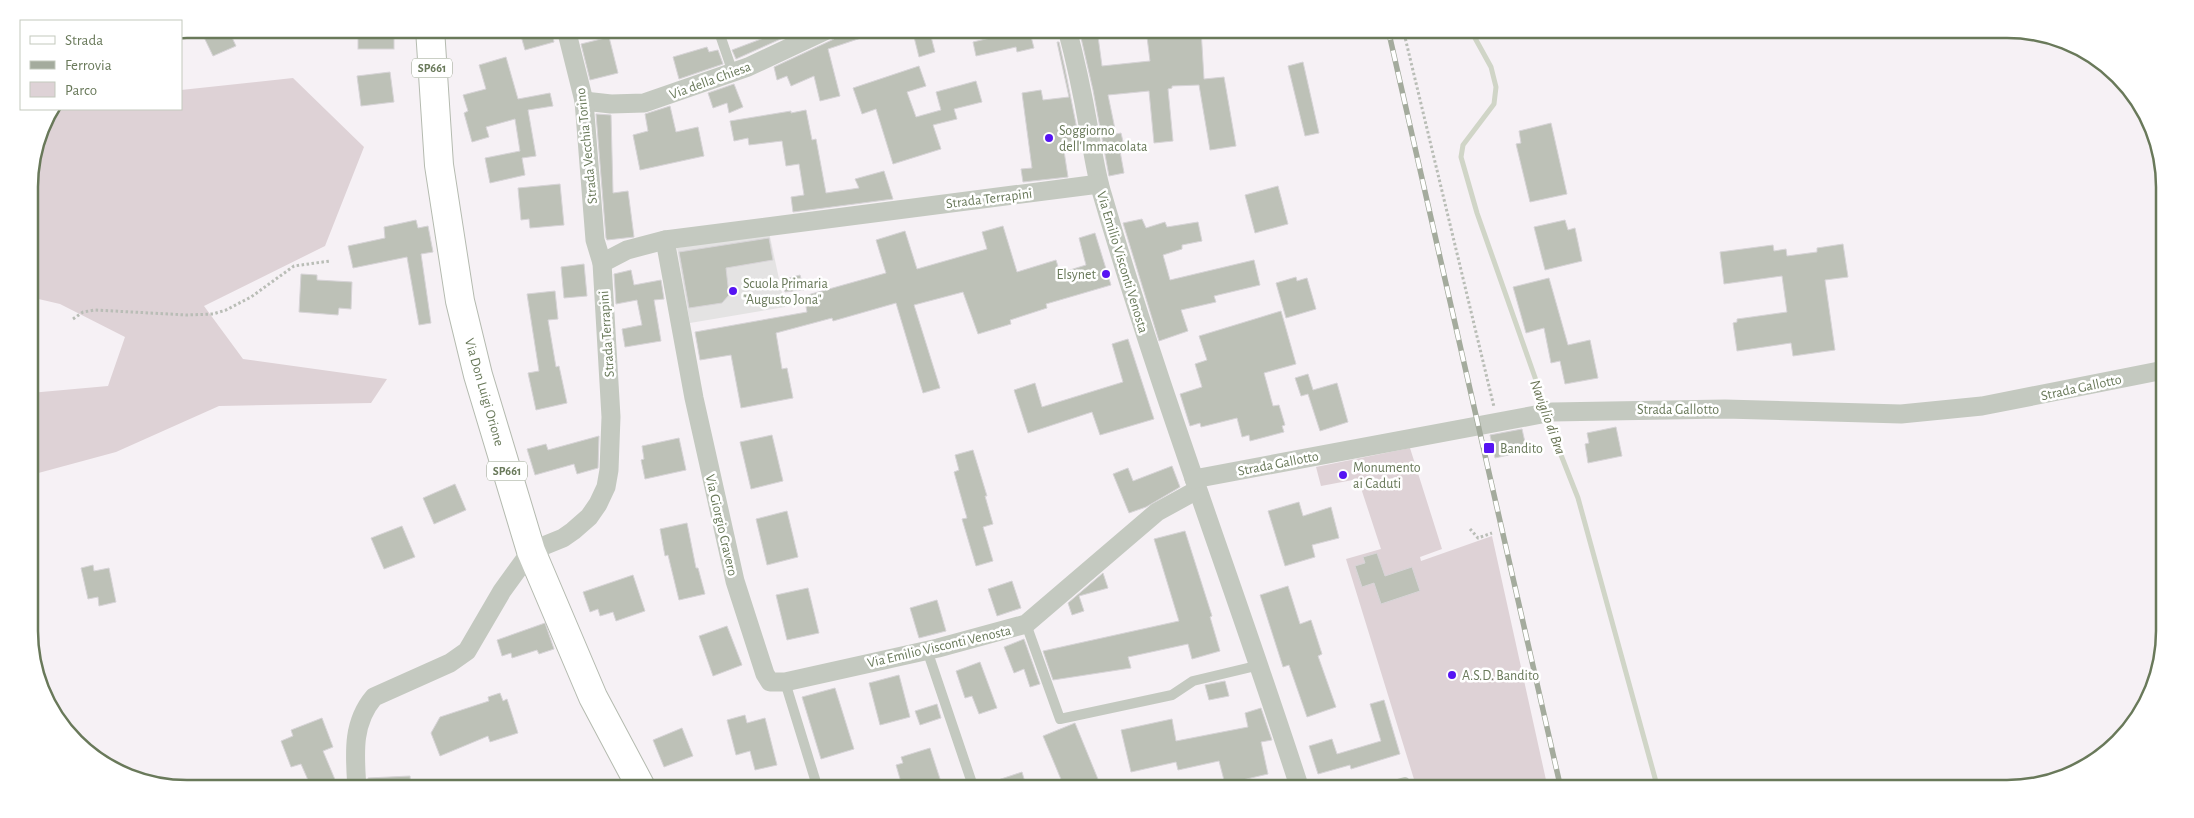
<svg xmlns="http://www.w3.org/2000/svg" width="2194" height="818" font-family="'Alegreya Sans',sans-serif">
  <rect width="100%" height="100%" fill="#f6f1f5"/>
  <path fill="#e4e3e3" d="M769,232l16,75 -95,16 -13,-75z"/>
  <g fill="#ded2d6">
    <path d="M293,78l71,69 -39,99 -121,60 39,53 144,20 -16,24 -152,3 -103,46 -85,23 -1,-82 78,-7 17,-49 -65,-33 -30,-7 -1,-121 16,-60 6,-7h130v-19z"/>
    <path d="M1410,448l32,101 -22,8 1,4 71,-25 56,253h-131l-71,-230 35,-10 -2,-6 -21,-64 -37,7 -5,-19z"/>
  </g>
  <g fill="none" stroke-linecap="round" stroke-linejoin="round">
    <g stroke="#d0d5c7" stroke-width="5">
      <path d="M1470,29l21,38 5,20 -2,17 -31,41 -2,12 16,56 61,173 6,23"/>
      <path d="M1546,417l32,81 80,291"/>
    </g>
  </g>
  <g fill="#bdc1b7" stroke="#d7d4d7">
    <path d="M200,29h28l8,17 -23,10z"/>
    <rect x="358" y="29" width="36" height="20"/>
    <path d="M519,29h32l3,13 -29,8z"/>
    <path d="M766,29h37l-67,30 -4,-9 37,-14z"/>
    <path d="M840,29h41l1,2 -54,18 12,47 -20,5 -6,-25 -23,10 -4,-10 -10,4 -3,-13 60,-28 4,-4z"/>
    <path d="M912,29h17l6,23 -16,5z"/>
    <path d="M1029,29l5,19 -17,4 -1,-5 -40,9 -3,-14z"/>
    <path d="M1079,29h18l5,37 48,-5 -4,-32h55l3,50 20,-2 12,69 -26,4 -11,-65 -27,1v2l-4,1 5,52 -19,2 -5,-52 -41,4 8,39 5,-1 4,17 -5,1 4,22 -15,3 -16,-86z"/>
    <path d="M609,37l9,36 -28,7 -9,-36z"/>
    <path d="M1057,42h2l6,27 16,80 -17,2 4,26 -45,5 -2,-13 11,-1 -10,-75 19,-3 2,10 26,-3z"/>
    <path d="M707,47l2,5 9,-2 5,14 -44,15 -6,-22z"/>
    <path d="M506,57l12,42 32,-6 3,13 -25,4 8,46 -14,2 3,17 -35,8 -5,-25 35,-7 -5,-32 -29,8 3,10 -17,5 -8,-29 4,-2 -5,-16 23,-6 -7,-24z"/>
    <path d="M1303,62l16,71 -14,3 -17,-70z"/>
    <path d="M919,66l7,20 -19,6 9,25 25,-7 -5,-18 40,-11 6,21 -28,7 3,10 -24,6 8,24 -48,15 -17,-55 -14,5 -9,-26z"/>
    <path d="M390,72l4,30 -33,4 -4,-30z"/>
    <path d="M734,84l9,23 -14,6 -2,-10 -14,5 -5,-15z"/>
    <path d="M670,106l6,26 22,-5 6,29 -64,14 -7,-35 15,-4 -3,-17z"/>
    <path d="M806,110l6,30 4,-1 10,54 33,-5 -4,-9 29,-8 9,28 -100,13 -2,-15 13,-2 -5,-31 -13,2 -4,-25 -33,4 -1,-7 -14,3 -4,-20 61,-10v2z"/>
    <path d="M596,114l15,1 2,78 15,-2 6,46 -27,3 -1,-2z"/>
    <path d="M1551,123l16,71 -37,8 -14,-58 5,-1 -2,-12z"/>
    <path d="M560,184l4,41 -34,3 -1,-9 -8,1 -3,-32z"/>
    <path d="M1278,186l10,38 -33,9 -10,-38z"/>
    <path d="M1142,219l4,9 19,-6 2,5 31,-5 4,19 -20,4v4l-19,6 7,25 84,-20 6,25 -46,11 2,6 -35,8 7,21 -29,10 -36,-118z"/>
    <path d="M416,220l2,8 10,-2 5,26 -12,2 10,69 -12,2 -12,-68 -54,11 -5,-22 37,-8 -1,-11z"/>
    <path d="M1565,220l3,10 7,-2 7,33 -37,9 -11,-43z"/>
    <path d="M1003,226l14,46 39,-12 4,13 26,-8 -7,-27 16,-5 16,52 -65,19 1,4 -37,12 1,4 -33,10 -15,-42 -49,13 26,83 -17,5 -27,-90 -63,18 -1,-3 -56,15 6,36 5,-1 6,30 -52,10 -10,-53 -31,5 -5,-28 112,-20 -3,-16 82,-23 -10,-33 29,-9 12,38 70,-20 -5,-17z"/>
    <path d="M769,238l4,22 -47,8 3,27 -7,8 -33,5 -10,-56z"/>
    <path d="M1843,244l5,33 -23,3 10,70 -42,6 -2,-13 -54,8 -4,-28 4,-1v-3l50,-7 -5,-36 -58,8 -4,-32 53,-7 1,6 12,-2 1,7 30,-4v-4z"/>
    <path d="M584,264l3,32 -23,2 -3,-31z"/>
    <path d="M631,270l3,15 27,-5 3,19 -10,1 7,41 -36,6 -3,-18 20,-4 -5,-25 -21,4 -2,-30z"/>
    <path d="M301,274l16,1v5l35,2 -1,27 -12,-1 -1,7 -39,-3z"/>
    <path d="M800,275l4,15 -19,2 -3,-12z"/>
    <path d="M1296,277l1,4 10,-3 9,31 -30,9 -10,-35z"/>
    <path d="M1549,278l19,67 22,-5 8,38 -33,6 -5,-23 -9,2 -7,-35 -18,5 -13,-46z"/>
    <path d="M555,291l3,28 -10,1 8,47 3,-1 8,37 -31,7 -8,-37 11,-2 -12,-77z"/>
    <path d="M1281,311l15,53 -32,9 9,33 6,-1 6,20 -3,1 2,6 -34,9 -1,-6 -7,2 -5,-19 -36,9 -1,-4 -10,3 -10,-32 22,-7 -7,-23 12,-4 -8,-24z"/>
    <path d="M1128,339l26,80 -54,16 -8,-23 -64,21 -14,-43 21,-7 7,24 81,-25 -11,-38z"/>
    <path d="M1308,374l5,16 24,-7 11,39 -28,9 -12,-37 -7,2 -6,-18z"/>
    <path d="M1616,427l6,29 -34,7 -3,-19 4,-1 -2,-10z"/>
    <path d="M1522,429l5,22 -32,7 -5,-23z"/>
    <path d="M772,435l11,46 -32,8 -11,-47z"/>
    <path d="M599,436l-1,32 -21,6 -3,-10 -39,11 -8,-26 19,-5 2,6z"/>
    <path d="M679,438l7,32 -41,9 -4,-19 3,-1 -2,-13z"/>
    <path d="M973,450l14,46h-2l8,28 -10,3 10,34 -17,5 -14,-47 5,-1 -13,-46 5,-2 -4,-15z"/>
    <path d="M1172,466l8,21 -34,20 -17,6 -16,-39 15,-6 5,13z"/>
    <path d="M455,484l11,26 -32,14 -11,-26z"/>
    <path d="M1299,502l4,14 28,-9 8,31 -27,7 3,12 -30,9 -17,-55z"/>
    <path d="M787,511l11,46 -31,8 -11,-46z"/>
    <path d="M687,523l9,45h2l7,26 -26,6 -11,-45 -3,1 -5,-27z"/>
    <path d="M402,526l13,31 -31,12 -13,-31z"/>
    <path d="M1185,531l27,85 -2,1 10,34 -28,8 -4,-15 -60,13 3,11 -78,12 -10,-29 136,-30 -25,-82z"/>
    <path d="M1377,553l8,23 27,-9 8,24 -39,13 -7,-21 -12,4 -7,-21 10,-3 -2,-6z"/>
    <path d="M93,565l1,6 15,-3 7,34 -17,4 -1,-9 -10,2 -7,-31z"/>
    <path d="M1103,573l5,15 -29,8 5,15 -12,4 -4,-12z"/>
    <path d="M633,575l12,36 -29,10 -3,-9 -13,4 -2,-7 -8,3 -7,-20z"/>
    <path d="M1012,581l9,27 -24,8 -9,-27z"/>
    <path d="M1288,586l12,38 11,-4 11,34 -4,2 18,51 -29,10 -18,-52 -6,2 -23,-72z"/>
    <path d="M808,588l11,45 -32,7 -11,-45z"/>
    <path d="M937,600l9,31 -27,7 -9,-30z"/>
    <path d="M545,623l9,26 -15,5 -2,-4 -25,8 -1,-5 -9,3 -5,-16z"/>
    <path d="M727,626l15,39 -29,11 -14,-40z"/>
    <path d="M1024,639l16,45 -10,3 -6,-18 -10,4 -10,-26z"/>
    <path d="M980,662l17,46 -18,6 -7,-18 -7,2 -9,-27z"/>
    <path d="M899,675l11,42 -30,8 -11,-42z"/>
    <path d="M1225,681l4,15 -20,4 -4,-15z"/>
    <path d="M835,688l19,61 -33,10 -19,-62z"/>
    <path d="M500,693l3,8 4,-2 11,34 -28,9 -2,-6 -48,20 -9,-23 9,-16 49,-16 -1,-4z"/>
    <path d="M1384,700l16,54 -49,15 -1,-4 -32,9 -9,-28 23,-7 5,15 44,-13 -11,-37z"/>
    <path d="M937,704l4,14 -21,7 -5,-14z"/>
    <path d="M1261,708l11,32 -11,2 7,32 -43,10 -6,-23 -41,9 -2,-8 -45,10 -10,-42 51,-11 4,22 72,-14 -3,-14z"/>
    <path d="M745,715l2,8 18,-5 12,47 -22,5 -5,-19 -14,4 -9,-35z"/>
    <path d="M322,718l11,29 -10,4 13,31 -4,1 2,6h-22l-11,-25 -10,3 -10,-26 12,-5 -2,-6z"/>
    <path d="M1075,723l27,66h-37l-22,-53z"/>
    <path d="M682,728l11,28 -29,11 -11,-27z"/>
    <path d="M930,748l11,34 -17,6 -2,-4 -19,5 -7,-24 7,-2 -2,-6z"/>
    <path d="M1022,772l5,17h-46l-1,-3z"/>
    <path d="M410,776l1,13h-43v-11z"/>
  </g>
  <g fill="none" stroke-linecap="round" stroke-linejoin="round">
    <g stroke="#b4baaf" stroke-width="30">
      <path id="primary" d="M430,29l9,136 21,136 18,74 53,176 62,146 49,92"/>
    </g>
    <g stroke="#b9bdb6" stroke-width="3" stroke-dasharray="2.5 2.5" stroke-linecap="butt">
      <path d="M1403,29l91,378"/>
      <path d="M73,319l10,-7 12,-2 92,5 26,-1 13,-4 25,-13 43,-31 36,-5"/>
      <path d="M1470,529l8,9 14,-5"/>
    </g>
    <g stroke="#c4c9c0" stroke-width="10">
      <path d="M718,29l15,44"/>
      <path d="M1026,624l34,95 112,-24 21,-14 67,-16"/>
      <path d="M927,650l47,139"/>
      <path d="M785,682l33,107"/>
      <path d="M1379,789l26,-7"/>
    </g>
    <g stroke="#c4c9c0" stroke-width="19">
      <path d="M1067,29c9,33 16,67 22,101 4,23 7,45 14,67 58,200 133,394 197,592"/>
      <path d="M584,101l27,3 33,-1 104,-36 81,-38"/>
      <path d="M665,240l29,158 41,183 30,93 5,8h15l153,-34 88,-24 131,-112 40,-22"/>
      <path d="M602,263l25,-13 38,-10 434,-56"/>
      <path d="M1194,479l358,-67 173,-3 176,5 81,-8 182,-36"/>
      <path d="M357,789c-2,-33 -6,-65 17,-92l76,-34 17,-12 35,-60 29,-40 32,-13 10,-7 16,-14 9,-13 8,-17 3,-17 2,-53 -9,-154 -7,-23 -11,-139 -18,-72"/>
    </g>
    <use href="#primary" stroke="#fff" stroke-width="28"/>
    <g stroke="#a4ab9d" stroke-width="5.5">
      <path id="rail" d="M1388,29l173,760"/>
    </g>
    <use href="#rail" stroke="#fff" stroke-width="4" stroke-dasharray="11" stroke-linecap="butt"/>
  </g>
  <g fill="#5614f3" stroke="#fff" stroke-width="2">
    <circle cx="1049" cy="138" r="5"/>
    <circle cx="1106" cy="274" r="5"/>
    <circle cx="733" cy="291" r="5"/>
    <rect x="1483" y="442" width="12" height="12" rx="2.5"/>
    <circle cx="1343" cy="475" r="5"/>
    <circle cx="1452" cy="675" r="5"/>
  </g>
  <g text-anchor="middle" stroke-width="5" stroke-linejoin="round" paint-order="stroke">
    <g fill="#fff" stroke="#96a18c" stroke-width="1">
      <rect x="412" y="58.5" width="40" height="19" rx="4"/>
      <rect x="487" y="461.5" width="40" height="19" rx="4"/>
    </g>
    <g font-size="12" font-weight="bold" fill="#69795a">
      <text x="432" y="72">SP661</text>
      <text x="507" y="475">SP661</text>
    </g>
    <g font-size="14" fill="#69795a" stroke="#fff">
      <text transform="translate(710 80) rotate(-20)" y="5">Via della Chiesa</text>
      <text transform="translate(586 146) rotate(-96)" y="5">Strada Vecchia Torino</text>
      <text transform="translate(989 198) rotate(-7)" y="5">Strada Terrapini</text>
      <text transform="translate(1123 262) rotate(73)" y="5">Via Emilio Visconti Venosta</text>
      <text transform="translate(606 334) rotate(-94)" y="5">Strada Terrapini</text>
      <text transform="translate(2081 387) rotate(-12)" y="5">Strada Gallotto</text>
      <text transform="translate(485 392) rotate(74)" y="5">Via Don Luigi Orione</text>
      <text x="1678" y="414">Strada Gallotto</text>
      <text transform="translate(1278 463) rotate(-11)" y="5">Strada Gallotto</text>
      <text transform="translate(722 525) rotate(77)" y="5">Via Giorgio Cravero</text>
      <text transform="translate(939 646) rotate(-13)" y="5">Via Emilio Visconti Venosta</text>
    </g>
    <g font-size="14" fill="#69795a" stroke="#fff" text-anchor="start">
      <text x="1059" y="135">Soggiorno<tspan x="1059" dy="16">dell'Immacolata</tspan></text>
      <text x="1096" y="279" text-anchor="end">Elsynet</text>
      <text x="743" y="288">Scuola Primaria<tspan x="743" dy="16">"Augusto Jona"</tspan></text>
      <text x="1500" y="453">Bandito</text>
      <text x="1353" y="472">Monumento<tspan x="1353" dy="16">ai Caduti</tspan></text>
      <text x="1462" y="680">A.S.D. Bandito</text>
    </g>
    <g font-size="15" font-style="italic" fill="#697454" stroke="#fff">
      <text transform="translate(1548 417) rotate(70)" y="5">Naviglio di Bra</text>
    </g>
  </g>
  <path d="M0 0H2194V818H0ZM187 38H2007A149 149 0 0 1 2156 187V631A149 149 0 0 1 2007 780H187A149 149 0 0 1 38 631V187A149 149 0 0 1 187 38Z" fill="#fff" fill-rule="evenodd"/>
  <path fill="none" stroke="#69795a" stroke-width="2.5" d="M187 38H2007A149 149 0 0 1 2156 187V631A149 149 0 0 1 2007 780H187A149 149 0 0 1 38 631V187A149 149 0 0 1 187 38Z"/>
  <rect x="20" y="20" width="162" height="90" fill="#ffffff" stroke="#c3c9bd"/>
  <rect x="30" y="36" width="25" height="8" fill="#ffffff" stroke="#c3c9bd"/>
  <text x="65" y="45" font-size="15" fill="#69795a">Strada</text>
  <rect x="30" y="61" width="25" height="8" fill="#a4ab9d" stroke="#c3c9bd"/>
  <text x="65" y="70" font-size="15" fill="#69795a">Ferrovia</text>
  <rect x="30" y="82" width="25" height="15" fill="#ded2d6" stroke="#c3c9bd"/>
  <text x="65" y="95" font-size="15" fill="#69795a">Parco</text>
</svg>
